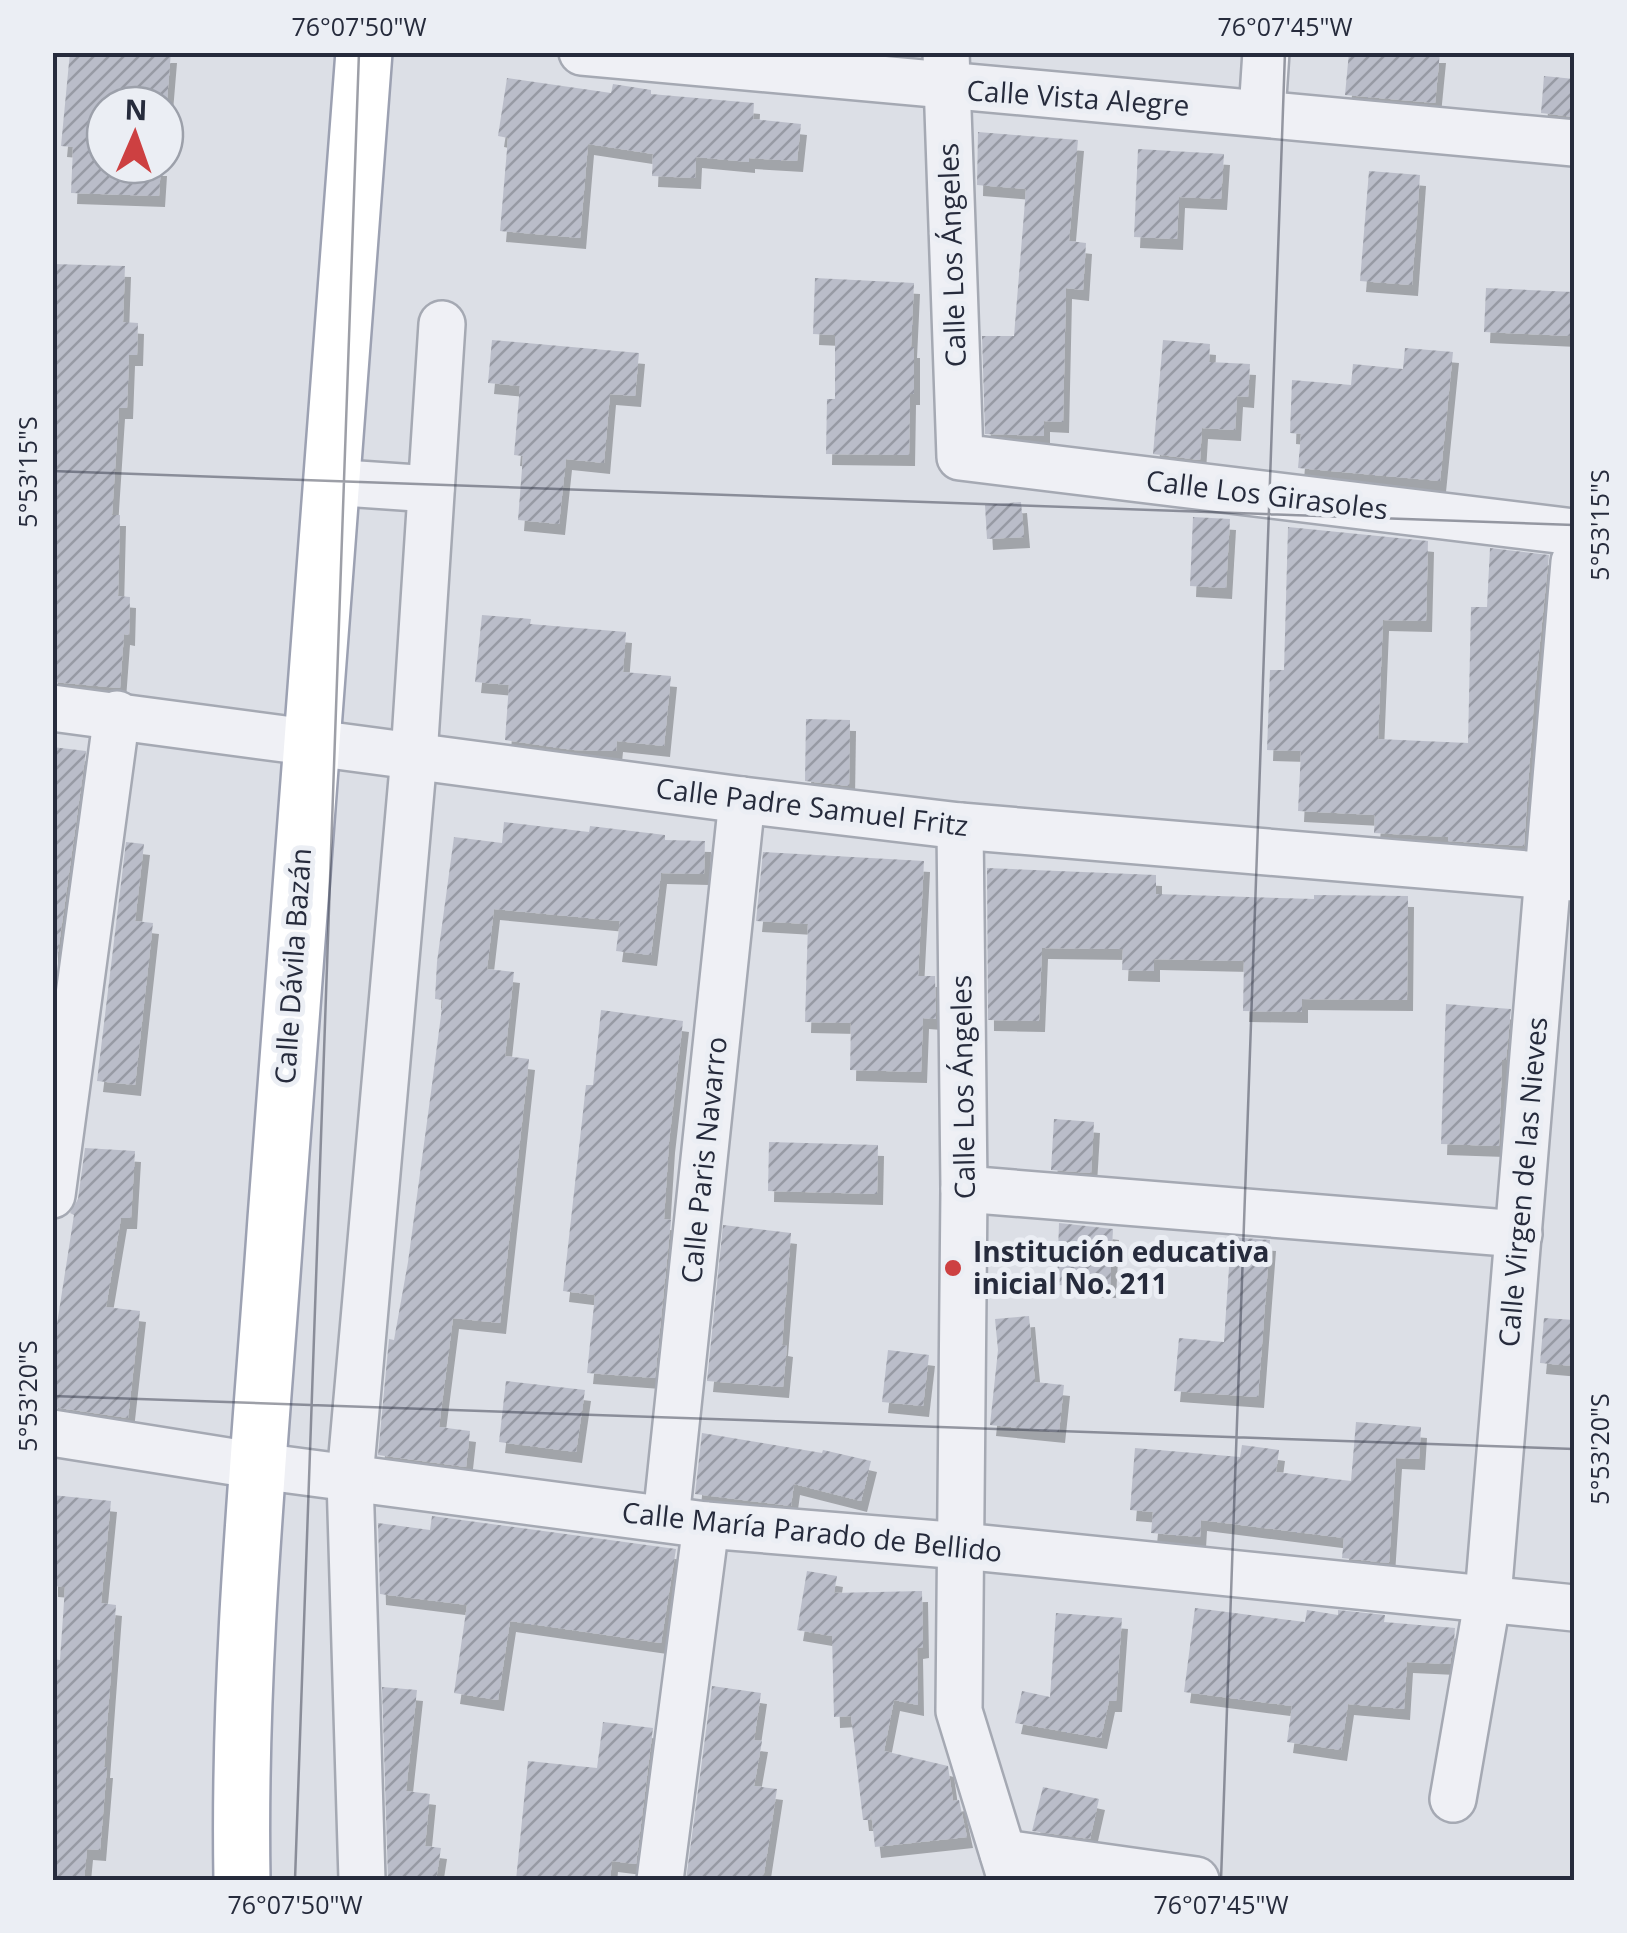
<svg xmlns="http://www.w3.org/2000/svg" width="1627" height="1933" font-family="'Open Sans',sans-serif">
  <defs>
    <pattern id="building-hatch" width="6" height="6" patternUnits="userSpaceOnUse" patternTransform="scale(2.5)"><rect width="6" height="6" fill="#babdc9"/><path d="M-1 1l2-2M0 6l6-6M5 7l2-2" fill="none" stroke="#979aa4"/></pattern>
    <filter id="shadow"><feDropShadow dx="6" dy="11" stdDeviation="0" flood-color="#0004"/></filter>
  </defs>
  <rect width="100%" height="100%" fill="#dcdfe6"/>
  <g fill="url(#building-hatch)" filter="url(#shadow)">
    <path d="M70,52h101l-6,72v-19h-60v60h56l-2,31 -88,-3 2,-46 -12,-1z"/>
    <path d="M1349,52h91l-5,51 -90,-8z"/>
    <path d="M1544,76l30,3v38l-33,-4z"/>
    <path d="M507,78l104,15 2,-9 38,6v4l103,9 -1,16 48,5 -4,37 -48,-3v4l-53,-5 -1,21 -43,-2 1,-22 -65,-10 -8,94 -80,-7 8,-93 -10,-2z"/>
    <path d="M978,132l100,8 -9,101 17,2 -3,47 -17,-2 -3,134 -19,-1v15l-59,-2 -3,-98h32l12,-147 -49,-4z"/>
    <path d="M1138,149l86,5 -3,45 -42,-2 -2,42 -43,-2z"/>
    <path d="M1369,171l51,4 -8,110 -52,-4z"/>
    <path d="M52,264l73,2 -2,56 15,1 -1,32h-8l-2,53h-8l-7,107h8l-2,81 12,1 -1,38 -5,-1 -4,54 -68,-6z"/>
    <path d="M815,278l99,5 -3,64h3v47h-4l-1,61 -83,-1 1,-55h8v-64l-22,-1z"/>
    <path d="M1486,288l87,4 -2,44 -87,-4z"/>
    <path d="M492,340l147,13 -4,43 -25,-2 -6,69 -38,-4 -7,65 -41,-4 5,-64 -9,-1 6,-69 -32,-3z"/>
    <path d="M1163,340l47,4 -1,18 41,2 -2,33 -11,-1 -2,34 -33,-2 -2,32 -47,-6z"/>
    <path d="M1405,348l48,4 -13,129 -142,-13 3,-34 -11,-1 2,-53 59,5 2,-21 50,5z"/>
    <path d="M1021,502l3,35 -37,2 -2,-34z"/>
    <path d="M1193,517l37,2 -4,69 -36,-2z"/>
    <path d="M1288,527l140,14 -2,80 -43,-1 -5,119 90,4 3,-136h16l3,-59 59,7 -15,145 -10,146 -76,-5v-4l-74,-4 1,-18 -77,-4 3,-60 -34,-1 3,-80h14z"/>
    <path d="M482,615l49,4 -1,5 96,8 -3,40 48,4 -7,70 -47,-5 -1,10 -43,-1 -68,-10 4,-55 -34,-3z"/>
    <path d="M806,719l44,1 -1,66 -44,-5z"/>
    <path d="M52,747l34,4 -34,244z"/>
    <path d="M504,822l85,10 1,-6 75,9v5l40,1 -1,33 -43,-1 -10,82 -35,-4 4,-30 -126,-12 -7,60 27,3 -9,84 24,3 -29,264 -47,-5 -14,109 31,4 -4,36 -88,-12 11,-116 5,1 14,-78 23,-170 12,-92 -8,-1 2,-37 17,-125 48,6z"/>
    <path d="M126,842l18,2 -9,77 18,2 -18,162 -38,-4z"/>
    <path d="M763,852l161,9 -6,115h17l1,43 -13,-1 -2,54 -71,-2 1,-47 -46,-1 3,-98 -52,-3z"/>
    <path d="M987,868l169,7v19l158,5v-4l94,1 -1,104 -105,-1v13l-59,-1 1,-50 -90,-2v12l-32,-1 1,-21 -81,-1 -3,73 -51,-1z"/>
    <path d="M1446,1004l65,5 -5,51h-4l-3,86 -58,-2z"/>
    <path d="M601,1010l82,11 -14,121 -5,77 7,1 -16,158 -68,-5 8,-78 -32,-4 23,-206h7z"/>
    <path d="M1054,1119l40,3 -3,51 -40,-3z"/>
    <path d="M769,1142l109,3 -1,49 -109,-3z"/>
    <path d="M85,1148l50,3 -4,67h-10l-15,89 34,4 -12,107 -76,-11v-84l5,1 17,-109 -4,-2 8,-14z"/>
    <path d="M1059,1223l54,6 -3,58 -53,-2z"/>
    <path d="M723,1225l68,8 -9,112 5,1 -4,41 -76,-6z"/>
    <path d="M1231,1237l39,3 -12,157 -84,-6 5,-53 45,4z"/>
    <path d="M1029,1316l6,66 29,3 -5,47 -69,-7 8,-75 -3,-31z"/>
    <path d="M1544,1318l30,2v46l-34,-3z"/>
    <path d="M888,1350l41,5 -6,51 -41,-4z"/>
    <path d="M506,1381l79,9 -9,62 -77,-10z"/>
    <path d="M1356,1422l65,5 -2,32 -23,-1 -7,105 -47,-5 2,-20 -143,-18 -1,17 -49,-4 2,-21 -23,-2 5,-62 105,9 2,-12 37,5 -3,22 75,9z"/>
    <path d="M702,1433l120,20 1,-3 48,11 -10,40 -67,-17 -3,22 -96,-12z"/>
    <path d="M52,1495l59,6 -10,102 15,2 -12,162h3l-7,83 -13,-1 -3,31h-32v-221l8,1 5,-73 -13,-1z"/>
    <path d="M432,1516l244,33 -15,94 -151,-22 -12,79 -44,-7 13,-88 -87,-11 -2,-71 52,7z"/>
    <path d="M807,1571l30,5 -3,17 88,-2 1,56 -6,1 1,57 -24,-5 -10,51 64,15 5,35 6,-1 8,37 -92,10 -4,-35 -1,8h-7l-12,-104 -17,1 -2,-81 -35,-6z"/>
    <path d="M1195,1608l110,14 2,-12 31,5v-5l47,5 -1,7 71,6 -1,13 -4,23 -43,-2 -3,47 -56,-5 -7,46 -54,-8 5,-36 -108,-14z"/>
    <path d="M1056,1613l66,5 -6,83h-7l-8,37 -86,-15 7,-32 28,6z"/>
    <path d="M712,1686l49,7 -7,47 8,1 -8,45 23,3 -14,91h-77z"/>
    <path d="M382,1687l35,3 -11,101 24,3 -5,52 16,2 -5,32h-48z"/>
    <path d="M603,1722l50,6 -17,136 -24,-3 -2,19h-94l12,-119 69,7z"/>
    <path d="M1043,1787l56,12 -9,40 -58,-8z"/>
  </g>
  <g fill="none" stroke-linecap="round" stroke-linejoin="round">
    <g stroke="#a5a9b3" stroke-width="50">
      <g id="street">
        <path d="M582,52c330,32 662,58 992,91"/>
        <path d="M946,52l14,405 614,75"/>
        <path d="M1262,112l4,-60"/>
        <path d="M329,482l102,7"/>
        <path d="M52,708l690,92 218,26 614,52"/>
        <path d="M960,826l4,363 -5,522 52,169"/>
        <path d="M964,1189l555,45"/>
        <path d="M52,1195l65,-481"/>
        <path d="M52,1433l207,33 447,59 256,21 612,62"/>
        <path d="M666,1519l76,-719"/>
        <path d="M1453,1799l35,-202 86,-1035"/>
        <path d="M1003,1853l193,27"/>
        <path d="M362,1880l-12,-402 64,-722 28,-432"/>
        <path d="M660,1880l46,-355"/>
      </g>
    </g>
    <g stroke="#9ca1b2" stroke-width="60">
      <path id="primary" d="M242,1880c-4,-220 19,-442 34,-661 26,-389 56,-778 88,-1167"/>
    </g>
    <use href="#street" stroke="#eff0f5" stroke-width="45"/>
    <use href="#primary" stroke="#fff" stroke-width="55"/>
  </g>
  <path fill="none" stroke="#262b3c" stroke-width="2.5" stroke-opacity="0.45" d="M52,471l1522,54M52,1396l1522,53M295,1880l64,-1828M1221,1880l64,-1828"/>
  <circle fill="#cd4041" stroke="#ebeef4" stroke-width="4" cx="953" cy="1268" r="10"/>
  <g text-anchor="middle" stroke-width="10" stroke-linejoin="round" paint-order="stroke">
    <g font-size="28" fill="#262b3c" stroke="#ebeef4">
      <text transform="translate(1078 98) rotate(4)" y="10">Calle Vista Alegre</text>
      <text transform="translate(952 255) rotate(-92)" y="10">Calle Los Ángeles</text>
      <text transform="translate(1267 495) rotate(7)" y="10">Calle Los Girasoles</text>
      <text transform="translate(812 807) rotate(7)" y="10">Calle Padre Samuel Fritz</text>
      <text transform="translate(293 966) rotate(-86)" y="10">Calle Dávila Bazán</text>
      <text transform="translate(963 1087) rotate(-91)" y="10">Calle Los Ángeles</text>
      <text transform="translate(704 1160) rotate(-84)" y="10">Calle Paris Navarro</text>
      <text transform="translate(1523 1182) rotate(-85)" y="10">Calle Virgen de las Nieves</text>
      <text transform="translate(812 1532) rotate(6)" y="10">Calle María Parado de Bellido</text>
    </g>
    <g font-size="28" font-weight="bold" fill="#262b3c" stroke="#ebeef4" text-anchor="start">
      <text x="973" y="1262">Institución educativa<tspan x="973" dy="32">inicial No. 211</tspan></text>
    </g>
  </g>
  <rect width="1627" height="1933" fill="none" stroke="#ebeef4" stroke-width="110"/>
  <g transform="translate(135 135) rotate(2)"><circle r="48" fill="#ebeef4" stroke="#9ca0aa" stroke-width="2.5"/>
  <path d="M0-8L18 38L0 25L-18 38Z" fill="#cd4041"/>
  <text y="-15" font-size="28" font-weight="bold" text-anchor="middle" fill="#262b3c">N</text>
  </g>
  <rect x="55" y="55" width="1517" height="1823" fill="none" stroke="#262b3c" stroke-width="4"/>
  <g font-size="25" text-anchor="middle" fill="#262b3c">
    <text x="359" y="36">76°07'50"W</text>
    <text x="1285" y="36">76°07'45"W</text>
    <text transform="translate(28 472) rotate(-90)" y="9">5°53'15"S</text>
    <text transform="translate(1600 525) rotate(-90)" y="9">5°53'15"S</text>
    <text transform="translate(28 1396) rotate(-90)" y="9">5°53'20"S</text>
    <text transform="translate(1600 1449) rotate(-90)" y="9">5°53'20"S</text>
    <text x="295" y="1914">76°07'50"W</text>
    <text x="1221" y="1914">76°07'45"W</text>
  </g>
</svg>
